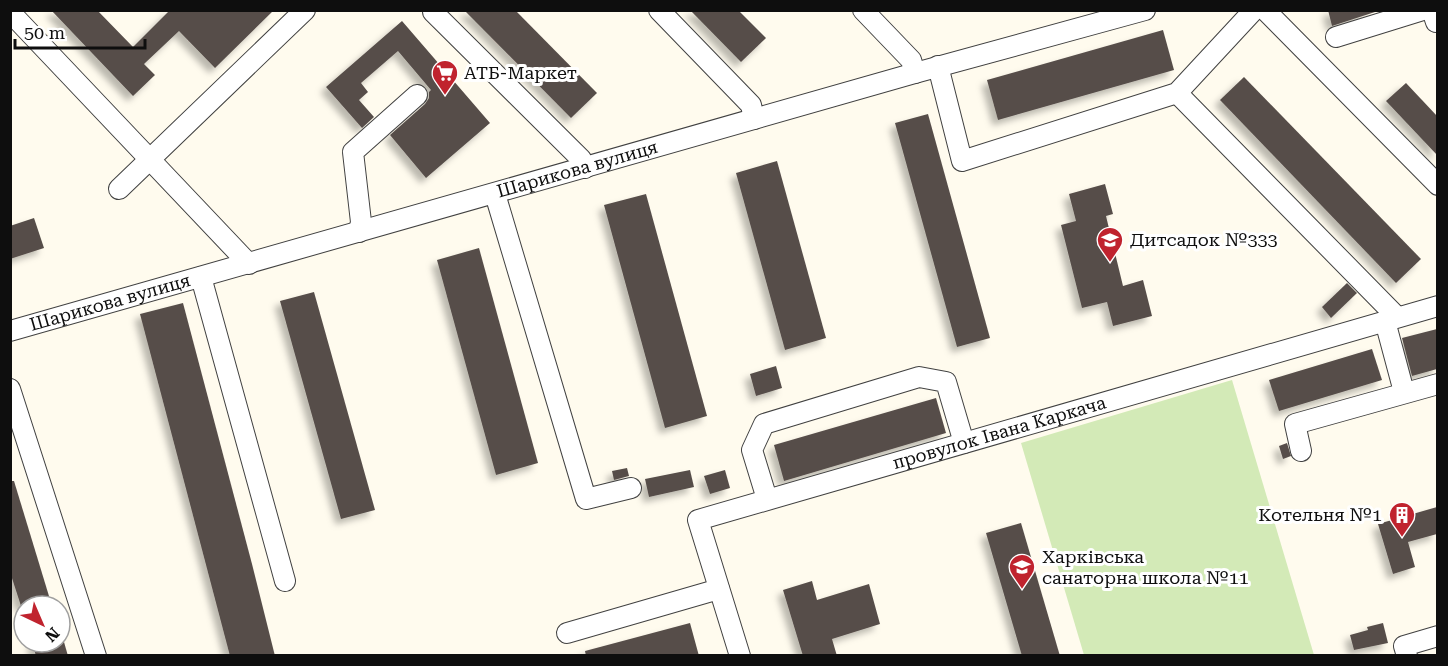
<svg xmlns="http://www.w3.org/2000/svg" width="1448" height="666" font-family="'Roboto Serif',serif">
  <defs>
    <filter id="shadow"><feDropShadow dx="-5.5" dy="5.5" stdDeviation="3" flood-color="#0004"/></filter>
  </defs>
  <rect width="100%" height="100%" fill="#fffbee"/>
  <path fill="#d3eab7" d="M1232,380l82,275h-230l-63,-212z"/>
  <g fill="#574e4a" filter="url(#shadow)">
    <path d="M51,10h46l36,37 37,-37h104l-59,58 -36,-37 -35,33 11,11 -22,21z"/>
    <path d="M464,10h51l82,83 -26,25z"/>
    <path d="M690,10h48l28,28 -25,24z"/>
    <path d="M1328,10h47v2l-43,14z"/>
    <path d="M402,21l88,102 -64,55 -36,-43 35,-31 4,-6v-6l2,-2 -33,-39 -37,32 7,9 -9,8 15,17 -12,11 -36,-41z"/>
    <path d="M1163,30l11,40 -176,50 -11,-40z"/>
    <path d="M1244,77l177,182 -25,24 -176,-183z"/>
    <path d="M1406,83l31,33v39l-51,-54z"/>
    <path d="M928,114l62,224 -33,9 -62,-224z"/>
    <path d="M777,161l49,177 -41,12 -49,-177z"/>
    <path d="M1105,184l8,30 -7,2 17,70 20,-6 9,36 -39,10 -6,-24 -25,6 -21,-83 15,-4 -7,-27z"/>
    <path d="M646,194l61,222 -42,12 -61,-223z"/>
    <path d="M34,218l10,30 -34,11v-33z"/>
    <path d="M479,248l59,215 -42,12 -59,-215z"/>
    <path d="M1347,283l10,10 -26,25 -9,-11z"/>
    <path d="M314,292l61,218 -34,9 -61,-218z"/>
    <path d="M183,303l69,261 23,92h-45l-90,-342z"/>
    <path d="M1437,329v40l-25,7 -10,-38z"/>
    <path d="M1372,349l10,31 -103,31 -10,-31z"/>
    <path d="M776,366l6,22 -26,8 -6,-22z"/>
    <path d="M936,398l10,35 -162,48 -10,-36z"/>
    <path d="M1287,443l4,13 -8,3 -4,-13z"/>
    <path d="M627,468l2,8 -15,4 -2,-9z"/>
    <path d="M690,470l4,17 -45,10 -4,-18z"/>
    <path d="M725,470l5,18 -20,6 -6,-18z"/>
    <path d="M10,481h4l38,125h-31l-11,-34z"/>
    <path d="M1437,507v27l-29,8 7,25 -22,7 -15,-50z"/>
    <path d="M1021,523l39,133h-38l-36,-123z"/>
    <path d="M812,581l5,19 52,-16 11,40 -48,15 5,17h-34l-20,-66z"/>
    <path d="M690,623l9,33h-113l-1,-5z"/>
    <path d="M1383,623l5,20 -34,7 -4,-15 18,-5 -1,-3z"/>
    <path d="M32,642h32l4,14h-32z"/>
  </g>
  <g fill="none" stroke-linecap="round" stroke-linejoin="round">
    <g stroke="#414141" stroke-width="22">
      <g id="minor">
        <path d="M659,10l92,95 3,14"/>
        <path d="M863,10l48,50 4,13"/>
        <path d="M1265,10l173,175"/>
        <path d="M1432,10l4,12 2,-1"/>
        <path d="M10,12l239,252"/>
        <path d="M433,12l148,147 4,9"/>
        <path d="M1336,37l87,-27"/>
        <path d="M938,66l24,95 215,-68 77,-83"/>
        <path d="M1177,93l220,224"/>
        <path d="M119,189l186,-179"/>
        <path d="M495,194l91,305 45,-11"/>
        <path d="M359,232l2,-10 -8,-70 64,-57"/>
        <path d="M201,277l84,304"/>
        <path d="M1385,321l19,71"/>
        <path id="s1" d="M10,331l905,-258 230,-63"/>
        <path d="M10,389l86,267"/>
        <path d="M1301,451l-6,-27 143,-40"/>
        <path d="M767,499l-15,-49 12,-26 155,-47 27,5 18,61"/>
        <path d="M567,633l152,-44"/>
        <path id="s2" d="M740,656l-42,-136 740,-214"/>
        <path d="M1407,656l-3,-10 34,-10"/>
      </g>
    </g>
    <use href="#minor" stroke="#fff" stroke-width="20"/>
  </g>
  <defs>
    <g id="supermarket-pin" transform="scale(1.35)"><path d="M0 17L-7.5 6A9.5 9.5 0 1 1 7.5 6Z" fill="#c0232e" stroke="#fff"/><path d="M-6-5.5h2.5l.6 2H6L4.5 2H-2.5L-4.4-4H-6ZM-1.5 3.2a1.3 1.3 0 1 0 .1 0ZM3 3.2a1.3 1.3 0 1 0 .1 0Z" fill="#fff"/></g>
    <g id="school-pin" transform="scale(1.35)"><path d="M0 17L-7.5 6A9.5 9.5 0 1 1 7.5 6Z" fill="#c0232e" stroke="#fff"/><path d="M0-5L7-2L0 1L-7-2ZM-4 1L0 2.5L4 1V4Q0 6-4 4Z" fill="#fff"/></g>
    <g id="building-pin" transform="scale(1.35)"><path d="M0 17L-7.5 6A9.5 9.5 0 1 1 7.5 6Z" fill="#c0232e" stroke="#fff"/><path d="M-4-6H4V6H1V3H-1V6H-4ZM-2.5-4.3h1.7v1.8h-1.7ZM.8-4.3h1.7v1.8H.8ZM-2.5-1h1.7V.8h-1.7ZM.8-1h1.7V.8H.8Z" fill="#fff"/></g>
  </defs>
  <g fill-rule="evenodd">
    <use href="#supermarket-pin" x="445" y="73"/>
    <use href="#school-pin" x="1110" y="240"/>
    <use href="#building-pin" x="1402" y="515"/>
    <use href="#school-pin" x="1022" y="567"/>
  </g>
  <g text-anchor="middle" stroke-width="6" stroke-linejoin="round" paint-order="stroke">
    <g font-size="18" fill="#0e0e0e" stroke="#fff" text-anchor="start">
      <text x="464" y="79">АТБ-Маркет</text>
      <text x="1130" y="246">Дитсадок №333</text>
      <text x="1382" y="521" text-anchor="end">Котельня №1</text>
      <text x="1042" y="563">Харківська<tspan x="1042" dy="21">санаторна школа №11</tspan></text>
    </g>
    <g font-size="18" fill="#0e0e0e" stroke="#fff">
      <text dy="6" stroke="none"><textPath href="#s1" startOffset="590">Шарикова вулиця</textPath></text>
      <text dy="6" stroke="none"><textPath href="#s1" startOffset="104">Шарикова вулиця</textPath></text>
      <text dy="6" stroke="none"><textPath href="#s2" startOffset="456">провулок Івана Каркача</textPath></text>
    </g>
  </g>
  <rect width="1448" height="666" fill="none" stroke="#0e0e0e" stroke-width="24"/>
  <g transform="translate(42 624) rotate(136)"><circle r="28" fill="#ffffff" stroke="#9f9f9f" stroke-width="1.5"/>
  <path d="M0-4.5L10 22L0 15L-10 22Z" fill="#c0232e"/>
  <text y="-9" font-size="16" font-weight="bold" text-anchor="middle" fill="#0e0e0e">N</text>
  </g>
  <path d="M15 39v9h130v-9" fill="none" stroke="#0e0e0e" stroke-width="3"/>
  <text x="24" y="39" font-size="18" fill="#0e0e0e" stroke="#ffffff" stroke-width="4.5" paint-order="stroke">50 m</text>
</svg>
